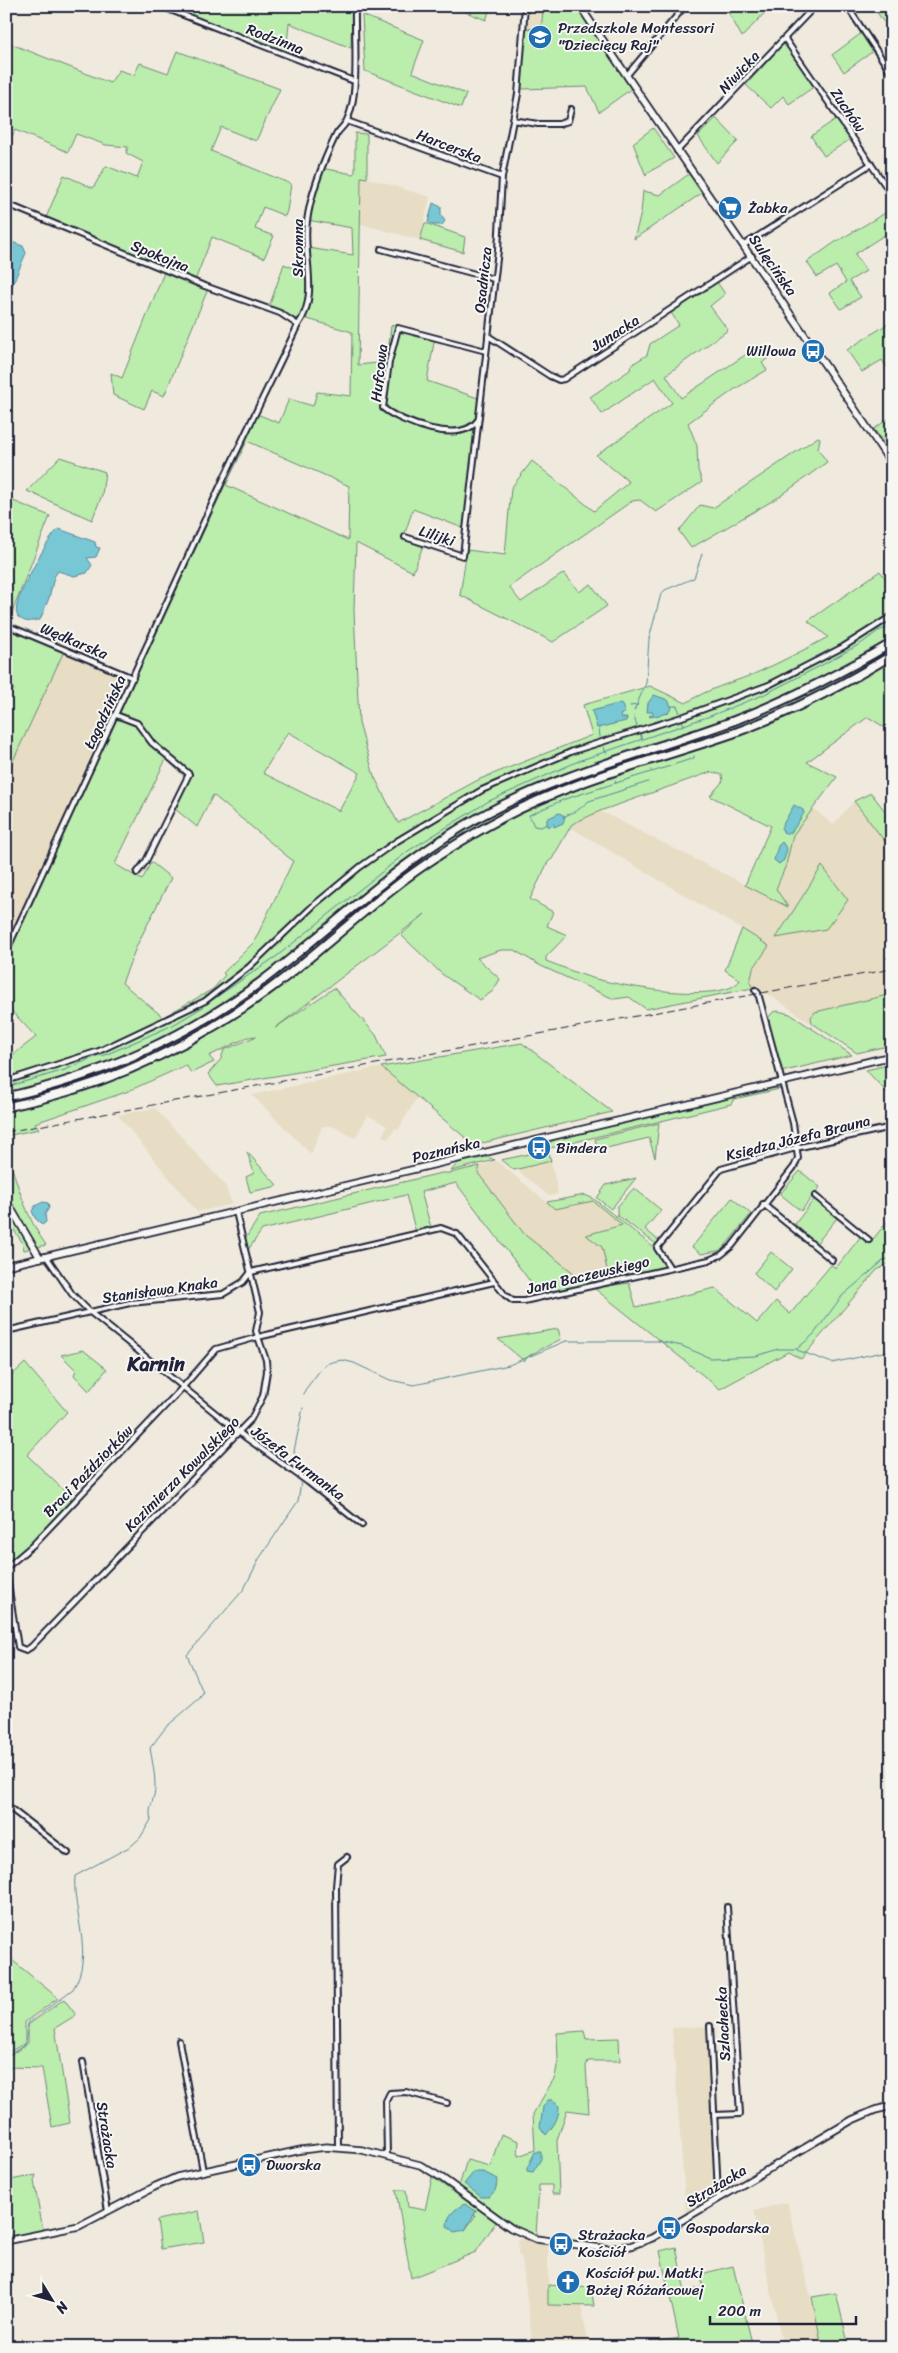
<svg xmlns="http://www.w3.org/2000/svg" width="898" height="2353" font-family="Sriracha,sans-serif">
  <rect width="100%" height="100%" fill="#efeadd"/>
  <filter id="ink" filterUnits="userSpaceOnUse"><feTurbulence type="fractalNoise" baseFrequency=".02" numOctaves="2"/><feDisplacementMap in="SourceGraphic" scale="10" xChannelSelector="R" yChannelSelector="G"/><feConvolveMatrix kernelMatrix="1 2 1 2 8 2 1 2 1" color-interpolation-filters="sRGB"/></filter>
  <g filter="url(#ink)">
    <g fill="#e7dcc4">
      <path d="M527,6h43l-48,53z"/>
      <path d="M361,176l69,21 -10,43 -59,-16z"/>
      <path d="M64,651l60,25 -52,126 -66,143v-169z"/>
      <path d="M854,801l38,50v152l-77,23 -39,-27 -14,-7 -6,-6 -3,2 -3,-5 3,-14 15,-22 -3,-4 -195,-116 2,-3 28,-13 187,95 -11,-17 10,-24 7,-30 20,-27 20,17z"/>
      <path d="M381,1067l36,30 -19,33 -3,-2 -7,11 -6,-3 5,-10 -19,-11 -13,23 -23,-12h-10l-11,28 -59,-59z"/>
      <path d="M155,1108l70,77 7,19 -35,8 -79,-97z"/>
      <path d="M497,1161l58,48 38,-8 30,24 -21,22 7,31 -25,3 -59,-46 -47,-62 2,-7z"/>
      <path d="M551,1161l7,33 -9,2 -33,-27z"/>
      <path d="M710,2026l11,167 -35,20 -14,-185z"/>
      <path d="M787,2202l30,120 5,25h-39l-29,-136z"/>
      <path d="M519,2238l29,8v59l33,1 8,41h-56l-11,-89 -3,-2 -1,-6z"/>
    </g>
    <g fill="#bbedad" stroke="#6e8874" fill-rule="evenodd">
      <path d="M184,6h168l-1,42 -62,-25 -3,34 -104,-46z"/>
      <path d="M451,6h40l-5,14z"/>
      <path d="M546,6h30l55,83 -32,23 -12,-25 -66,2 4,-61 16,2 2,-19h2z"/>
      <path d="M725,6h46l-29,31z"/>
      <path d="M873,6h19v29z"/>
      <path d="M362,15l62,25 -12,32 54,22 -5,14 -96,-37z"/>
      <path d="M863,32l13,17 -32,23 -12,-17z"/>
      <path d="M6,42l104,41 9,-13 15,5 6,-12 28,10 9,-22 103,38 -24,52 -35,-14 -10,24 80,33 -4,27 -2,5 -22,-9 -8,22 19,7 -10,22 -52,-21 -18,46 14,6 -44,107 -12,-5 -8,18 -31,-14 -2,-22 11,5 43,-108 -120,-50 19,-45 29,13 13,-22 31,12 6,-16 -17,-9 2,-6 -22,-2 -30,-11 -8,18 -53,-22 -9,20z"/>
      <path d="M785,42l30,44 -26,18 -6,-8 -12,12 -25,-23z"/>
      <path d="M839,117l12,22 -27,17 -13,-20z"/>
      <path d="M716,118l22,23 -21,22 -19,-27z"/>
      <path d="M653,128l21,30 -27,15 -1,3 -13,-33z"/>
      <path d="M355,133l12,1v44l-6,-1 -3,188 29,-3 4,-36 5,-2 39,13 -8,44 54,18 -18,129 -50,-19 -10,30 20,7 -10,26 -57,-29 -2,67 5,113 15,53 24,47 82,-44 112,-44 -9,-30 67,-19 36,17c21,-14 45,-20 68,-29 25,-11 50,-24 74,-37l-20,-16 72,-50 12,16v142l-3,1 -21,-13 -61,45 30,15 -44,58 -7,30 -10,24 12,18 -43,-22 26,-59 -61,-30 13,-15 -1,-6 -11,-3 -111,39 -28,13 -20,35 -4,3 -18,37 23,13 -6,14 20,9 -21,22v4c14,5 27,11 40,15 26,9 138,30 154,4l-15,-10 17,-41 27,17 -16,23 -3,14 3,5 -107,21 -17,-12 -15,2 -73,-33 -27,-16h-13l-24,8 23,21 -7,12 -13,9 -37,-25 -42,-40 24,-21 -150,114 59,-40 42,47 10,22 -169,29 -9,-12 13,-15 3,-9 33,-14 -9,1 -39,19 5,6 -23,11 -5,-8 -60,27 -91,31 4,6 -33,7v-76l30,-23 -30,-32v-46l219,-474 -6,-3 33,-70 27,11 10,-24 24,7 4,-14 34,4 1,-64 -48,-14 -8,1 -27,-12 15,-43 24,10v-26l45,7 -1,-27 -45,-8 14,-52 32,6 2,-2zM247,441l102,45 -1,54 -122,-55zM288,732l72,41 -21,38 -76,-38zM166,759l22,21 -13,29 22,18 16,-32 80,66 -39,81 -31,31 2,2 -12,14 -50,28 -41,-34 15,-38 34,-67 -20,-16 -9,18 -27,-16z"/>
      <path d="M689,174l13,19 -68,46 7,-26 2,-22 17,4z"/>
      <path d="M892,209v21l-37,24 11,17 -17,10 12,16 -20,12 -11,-16 16,-11 -10,-16 -19,11 -10,-15 27,-19z"/>
      <path d="M425,223l40,14 -2,15 -43,-12z"/>
      <path d="M712,282h5l8,12 -15,12 18,24 -62,45 15,23 79,-53 8,13 -6,5 5,7 -32,19 -47,34 9,23 1,24 4,12 -46,30 -16,-12 -8,1 -123,86 12,15 43,-29 15,19 12,-8 16,22 -54,36 -93,-47 7,-45 38,5 6,-67 21,-27 62,50 35,-29 -33,-27 76,-52 -17,-25 -53,36 -12,-17 40,-27 1,-5 16,-10 3,-11 29,-19 -9,-14z"/>
      <path d="M892,321v53l-10,-14 -20,12 -15,-22z"/>
      <path d="M892,416v20l-9,6 -9,-13z"/>
      <path d="M818,437l2,1 -2,11 9,13 -48,35 -88,51 -12,-17 21,-26 13,3z"/>
      <path d="M60,457l45,15 -3,23 -10,25 -65,-29z"/>
      <path d="M6,498l44,18 -43,109 58,24 -59,127v-73l8,-14 -6,-2 -2,4z"/>
      <path d="M871,793l21,27v31l-38,-50z"/>
      <path d="M822,866l26,34 -22,29 -50,9z"/>
      <path d="M892,994v51l-35,8 -45,-30 -1,-6 4,-5z"/>
      <path d="M778,1011l12,3 62,41 -71,17 -13,-54 5,-6z"/>
      <path d="M522,1043l90,69 -138,33 -93,-78z"/>
      <path d="M892,1064v34l-26,-28z"/>
      <path d="M775,1088l5,1 -46,10 -3,5 -181,44 -5,-2 9,-6z"/>
      <path d="M659,1123l-4,35 -6,-20 -51,12 -3,-11z"/>
      <path d="M6,1150c11,32 20,68 40,95l-22,5 -2,-8 -16,-24z"/>
      <path d="M548,1150l3,11 -37,9 -13,-10z"/>
      <path d="M247,1152l31,34 -28,6 -4,-15 8,-4z"/>
      <path d="M487,1157l8,3 -44,11 7,-8z"/>
      <path d="M480,1166l-2,7 47,62 59,46 14,-2 -2,2 -55,15 -85,-113 -35,9 11,39 -16,2 -10,-38 -144,35 -14,20 -3,-11 15,-23 181,-43h9z"/>
      <path d="M800,1171l20,16 -19,24 -21,-17z"/>
      <path d="M636,1178l-25,31 -14,-11 9,-13z"/>
      <path d="M634,1188l27,22 -16,19 14,12 -3,3 -39,-29v-8z"/>
      <path d="M585,1195l9,4 63,51 9,17 -57,11 -7,-31 -16,-12 36,-10 -29,-24 -38,8 -8,-7z"/>
      <path d="M732,1198l19,16 -29,36 -21,4 -9,-7z"/>
      <path d="M815,1198l23,19 -22,27 -21,-20z"/>
      <path d="M890,1218l2,44 -15,8 -76,89 -13,-7 -68,37 -126,-101 35,-5 7,24 79,-19 42,35 19,-22 14,13 41,-49 5,3 25,-32 9,7z"/>
      <path d="M771,1252l21,17 -18,23 -20,-19z"/>
      <path d="M558,1329l3,10 -31,16 -6,6 -26,-22z"/>
      <path d="M83,1350l24,19 -18,22 -15,-16 2,-5 -15,-15z"/>
      <path d="M25,1363l42,49 -40,43 48,46 -69,71v-191z"/>
      <path d="M6,1955l52,43 -33,24v21l-19,11z"/>
      <path d="M64,1999l12,16 -21,13 15,95 -18,4 -10,-59 -36,-1v-10l22,-14v-18z"/>
      <path d="M584,2031l2,8 33,-1 1,23h-32l-2,5 3,47 -22,-3 -10,30 2,54h-7v-9h-13l-3,51 -16,-7 -61,-43 8,-26 23,6 11,-32 18,7 -1,15 17,-6 -2,-36 22,-37 3,-16 -1,-28z"/>
      <path d="M36,2175l-2,6 9,49 -32,6 -5,-28v-27z"/>
      <path d="M432,2177l64,45 -20,30 -65,26 -15,-88h10l2,17 17,3zM476,2215l-11,15 -18,-10z"/>
      <path d="M199,2211l5,31 -43,7 -4,-29z"/>
      <path d="M676,2247l9,45 18,-5 -2,-13 32,-8 20,81h-92l-1,-6 19,-3 -19,-87z"/>
      <path d="M548,2285l43,3 3,18 -46,-1z"/>
      <path d="M836,2293l13,54h-27l-10,-50z"/>
    </g>
    <g fill="#78c7d5" stroke="#568597">
      <path d="M433,203l8,4v8l4,6 -3,4h-8l-6,-3z"/>
      <path d="M6,240l17,6 3,7 -20,47z"/>
      <path d="M59,529l36,13 1,5 4,1 -4,9 -9,1 5,7 -5,8 -13,3 -16,-5 -4,6 -5,21 -9,22c-10,0 -11,5 -22,-3 -2,-4 -2,-8 -1,-12 2,-13 32,-70 42,-76z"/>
      <path d="M654,695l14,5 4,8 -4,5 -18,4 -1,-1 5,-2 -2,-2h-5l1,-9z"/>
      <path d="M621,703l4,10 -5,2 1,3h6l-1,3 -29,7 -5,-17z"/>
      <path d="M794,805l9,5 1,3 -13,20h-7l-3,-5z"/>
      <path d="M559,813l6,3 -2,7 -9,4 -1,-4 -4,4 -2,-2v-6z"/>
      <path d="M782,842l5,7 -3,11 -5,4 -5,-4 4,-14z"/>
      <path d="M43,1202l5,1 1,5 -4,6 1,8 -4,3 -7,-7 -3,-7 3,-5z"/>
      <path d="M548,2100h4l7,6c0,13 -5,19 -13,29l-6,-8 3,-20z"/>
      <path d="M535,2152h6v7l-8,13 -6,-1v-3z"/>
      <path d="M474,2172h9l15,7 -3,12 -6,6h-8l-17,-13z"/>
      <path d="M465,2204l11,7 -11,19 -11,2 -7,-6c0,-10 8,-18 18,-22z"/>
    </g>
    <g fill="none" stroke-linecap="round" stroke-linejoin="round">
      <g stroke="#568597" stroke-width="1">
        <path d="M630,706l8,-1"/>
        <path d="M671,706h6l3,7"/>
        <path d="M634,711l12,-28 3,-44 12,-45 4,-4 29,-12 8,-24"/>
        <path d="M634,717l3,9"/>
        <path d="M682,720l2,6"/>
        <path d="M599,728l1,9"/>
        <path d="M640,733l2,7"/>
        <path d="M603,744l3,9"/>
        <path d="M651,770l1,2 42,-14v-2"/>
        <path d="M615,781l1,2 35,-11"/>
        <path d="M563,817l15,-7 11,-9 59,-19"/>
        <path d="M547,824l-6,3 -7,-1 -5,-11 36,-16 51,-16"/>
        <path d="M212,1000l65,-44 131,-105 81,-50 92,-41 129,-44 53,-21 61,-31 38,-21 16,-12 14,-5"/>
        <path d="M6,1087l59,-17 34,-15 4,1 70,-31 30,-18"/>
        <path d="M797,1350l35,13 60,-13"/>
        <path d="M304,1394l1,-4 19,-25 8,-3 10,-2 12,3 36,17 24,5 95,-20 57,-24h92l24,5 28,12 46,-2 22,-7h19l17,-15 28,-38 41,-35 9,-4"/>
        <path d="M301,1475l-7,-24 9,-43"/>
        <path d="M6,2057l19,-11 3,-23 45,-34c22,-35 -1,-76 2,-113l56,-30 9,-8 11,-18c-4,-12 5,-22 4,-35 0,-12 -3,-25 -5,-37l16,-21 34,-29 3,-6 -16,-37 57,-66 15,-30 39,-58 3,-18"/>
      </g>
      <g stroke="#22223b" stroke-width="8">
        <g id="street">
          <path d="M160,6l194,75"/>
          <path d="M847,6l45,68"/>
          <path d="M785,39l107,156"/>
          <path d="M627,75l58,-69"/>
          <path d="M513,120l25,4h21l9,-3 3,-12"/>
          <path d="M347,121l155,56"/>
          <path d="M677,151l138,-145"/>
          <path d="M14,207l188,78 78,28 18,12"/>
          <path d="M744,245l127,-81"/>
          <path d="M381,249l113,30"/>
          <path d="M488,336l62,40 9,4 5,-1 188,-123"/>
          <path d="M478,420c-17,25 -76,3 -95,-12l6,-46 9,-34 88,23"/>
          <path d="M405,537l58,19 35,-306 4,-73 16,-83 7,-88"/>
          <path d="M6,625l127,53"/>
          <path d="M116,715l21,8 15,20 37,31 -43,87 -9,12"/>
          <path d="M6,952l217,-472 75,-155c22,-30 4,-69 9,-104 4,-29 16,-59 29,-86 3,-6 9,-9 11,-15 13,-26 7,-84 8,-114"/>
          <path d="M6,1081l93,-30 106,-50 44,-34 65,-62 46,-38 37,-26 85,-51 91,-39 109,-34 87,-32 74,-38 49,-31"/>
          <path d="M815,1196l54,44"/>
          <path d="M763,1204l69,56"/>
          <path d="M46,1256l26,38 18,18 155,125 63,45 54,43"/>
          <path d="M670,1268l-13,-20 64,-79 75,-21 96,-21"/>
          <path d="M6,1331l124,-28 93,-9 20,-12 8,-10 190,-44 16,6 48,61 8,6h11l185,-41 12,-5 11,-9 62,-79 4,-9 -5,-35 -35,-130 -3,-3"/>
          <path d="M6,1568l27,-23 150,-158 33,-38 42,-12 236,-55"/>
          <path d="M6,1571l12,76 8,3 5,-3 220,-228 12,-23 4,-25 -1,-11 -10,-29 4,-19 -24,-100"/>
          <path d="M6,1805l62,48"/>
          <path d="M710,2026l8,168 2,4"/>
          <path d="M179,2041l24,130"/>
          <path d="M83,2062l25,149"/>
          <path d="M714,2115l26,-1 -13,-207"/>
          <path d="M338,2147l-2,-260 2,-23 9,-7"/>
          <path d="M387,2156l-1,-55 4,-8 16,-1 41,11"/>
        </g>
      </g>
      <g stroke="#22223b" stroke-width="9">
        <g id="secondary">
          <path d="M580,6c102,154 210,304 312,459"/>
          <path d="M6,1200l34,58"/>
          <path d="M6,1266l886,-210"/>
          <path d="M6,2241l73,-15 77,-40 21,-9 124,-27 25,-3 36,3 58,15 22,13 69,50 25,11 72,10 22,-3 22,-8 200,-118 23,-10 17,-4"/>
        </g>
      </g>
      <g stroke="#22223b" stroke-width="11">
        <g id="highway">
          <path d="M6,1097c92,-20 181,-60 256,-116 74,-56 139,-122 221,-166 80,-43 166,-63 250,-94 56,-21 108,-48 159,-78"/>
          <path d="M6,1107c95,-19 183,-59 261,-116 43,-31 83,-69 125,-102 34,-27 71,-50 110,-71 73,-39 154,-58 232,-85 55,-20 108,-47 158,-78"/>
        </g>
      </g>
      <use href="#street" stroke="#f6f6f2" stroke-width="4"/>
      <use href="#secondary" stroke="#f6f6f2" stroke-width="5.5"/>
      <use href="#highway" stroke="#f6f6f2" stroke-width="7"/>
      <g stroke="#22223b" stroke-width="1" stroke-dasharray="8 4" stroke-linecap="butt">
        <path d="M886,958l6,-1"/>
        <path d="M6,1132l886,-163"/>
      </g>
    </g>
  </g>
  <defs>
    <g id="school-disc" transform="scale(1.25)"><circle r="9.5" fill="#1f6fb2" stroke="#f6f6f2"/><path d="M0-5L7-2L0 1L-7-2ZM-4 1L0 2.5L4 1V4Q0 6-4 4Z" fill="#fff"/></g>
    <g id="supermarket-disc" transform="scale(1.25)"><circle r="9.5" fill="#1f6fb2" stroke="#f6f6f2"/><path d="M-6-5.5h2.5l.6 2H6L4.5 2H-2.5L-4.4-4H-6ZM-1.5 3.2a1.3 1.3 0 1 0 .1 0ZM3 3.2a1.3 1.3 0 1 0 .1 0Z" fill="#fff"/></g>
    <g id="bus-disc" transform="scale(1.25)"><circle r="9.5" fill="#1f6fb2" stroke="#f6f6f2"/><path d="M-5-6H5V4H4V6H2V4H-2V6H-4V4H-5ZM-3.5-4V0h7V-4ZM-3.5 1.2v1.5H-2V1.2ZM2 1.2v1.5H3.5V1.2Z" fill="#fff"/></g>
    <g id="church-disc" transform="scale(1.25)"><circle r="9.5" fill="#1f6fb2" stroke="#f6f6f2"/><path d="M-1.2-6h2.4v3.5h3.3v2.4h-3.3V6h-2.4V-.1h-3.3v-2.4h3.3Z" fill="#fff"/></g>
  </defs>
  <g fill-rule="evenodd">
    <use href="#school-disc" x="540" y="37"/>
    <use href="#supermarket-disc" x="730" y="208"/>
    <use href="#bus-disc" x="813" y="351"/>
    <use href="#bus-disc" x="539" y="1148"/>
    <use href="#bus-disc" x="249" y="2165"/>
    <use href="#bus-disc" x="669" y="2228"/>
    <use href="#bus-disc" x="561" y="2244"/>
    <use href="#church-disc" x="568" y="2282"/>
  </g>
  <g text-anchor="middle" stroke-width="4" stroke-linejoin="round" paint-order="stroke">
    <g font-size="15" fill="#22223b" stroke="#f6f6f2" text-anchor="start">
      <text x="558" y="33">Przedszkole Montessori<tspan x="558" dy="17">"Dziecięcy Raj"</tspan></text>
      <text x="748" y="213">Żabka</text>
      <text x="796" y="356" text-anchor="end">Willowa</text>
      <text x="556" y="1153">Bindera</text>
      <text x="266" y="2170">Dworska</text>
      <text x="686" y="2233">Gospodarska</text>
      <text x="578" y="2240">Strażacka<tspan x="578" dy="17">Kościół</tspan></text>
      <text x="586" y="2278">Kościół pw. Matki<tspan x="586" dy="17">Bożej Różańcowej</tspan></text>
    </g>
    <g font-size="15" fill="#22223b" stroke="#f6f6f2">
      <text transform="translate(275 39) rotate(21)" y="5">Rodzinna</text>
      <text transform="translate(739 72) rotate(-47)" y="5">Niwicka</text>
      <text transform="translate(848 110) rotate(56)" y="5">Zuchów</text>
      <text transform="translate(449 146) rotate(21)" y="5">Harcerska</text>
      <text transform="translate(298 248) rotate(-90)" y="5">Skromna</text>
      <text transform="translate(160 256) rotate(22)" y="5">Spokojna</text>
      <text transform="translate(773 265) rotate(55)" y="5">Sulęcińska</text>
      <text transform="translate(483 280) rotate(-84)" y="5">Osadnicza</text>
      <text transform="translate(615 333) rotate(-33)" y="5">Junacka</text>
      <text transform="translate(379 373) rotate(-83)" y="5">Hufcowa</text>
      <text transform="translate(437 536) rotate(18)" y="5">Lilijki</text>
      <text transform="translate(74 641) rotate(23)" y="5">Wędkarska</text>
      <text transform="translate(105 712) rotate(-65)" y="5">Łagodzińska</text>
      <text transform="translate(798 1138) rotate(-14)" y="5">Księdza Józefa Brauna</text>
      <text transform="translate(446 1150) rotate(-13)" y="5">Poznańska</text>
      <text transform="translate(588 1275) rotate(-13)" y="5">Jana Baczewskiego</text>
      <text transform="translate(160 1290) rotate(-8)" y="5">Stanisława Knaka</text>
      <text transform="translate(298 1463) rotate(37)" y="5">Józefa Furmanka</text>
      <text transform="translate(88 1471) rotate(-46)" y="5">Braci Paździorków</text>
      <text transform="translate(182 1474) rotate(-45)" y="5">Kazimierza Kowalskiego</text>
      <text transform="translate(723 2024) rotate(-93)" y="5">Szlachecka</text>
      <text transform="translate(107 2135) rotate(81)" y="5">Strażacka</text>
      <text transform="translate(716 2186) rotate(-31)" y="5">Strażacka</text>
    </g>
    <g font-size="20" font-weight="bold" fill="#22223b" stroke="#f6f6f2">
      <text x="156" y="1371">Karnin</text>
    </g>
  </g>
  <rect width="898" height="2353" fill="none" stroke="#f6f6f2" stroke-width="25"/>
  <rect x="12" y="12" width="873" height="2328" fill="none" stroke="#22223b" stroke-width="2" filter="url(#ink)"/>
  <g transform="translate(52 2300) rotate(127)" stroke="#f6f6f2" stroke-width="4" paint-order="stroke">
  <path d="M0-4L9 19L0 12L-9 19Z" fill="#22223b"/>
  <text y="-8" font-size="14" font-weight="bold" text-anchor="middle" fill="#22223b">N</text>
  </g>
  <path d="M710 2316v8h146v-8" fill="none" stroke="#22223b" stroke-width="2.5"/>
  <text x="718" y="2316" font-size="15" fill="#22223b" stroke="#f6f6f2" stroke-width="4" paint-order="stroke">200 m</text>
</svg>
